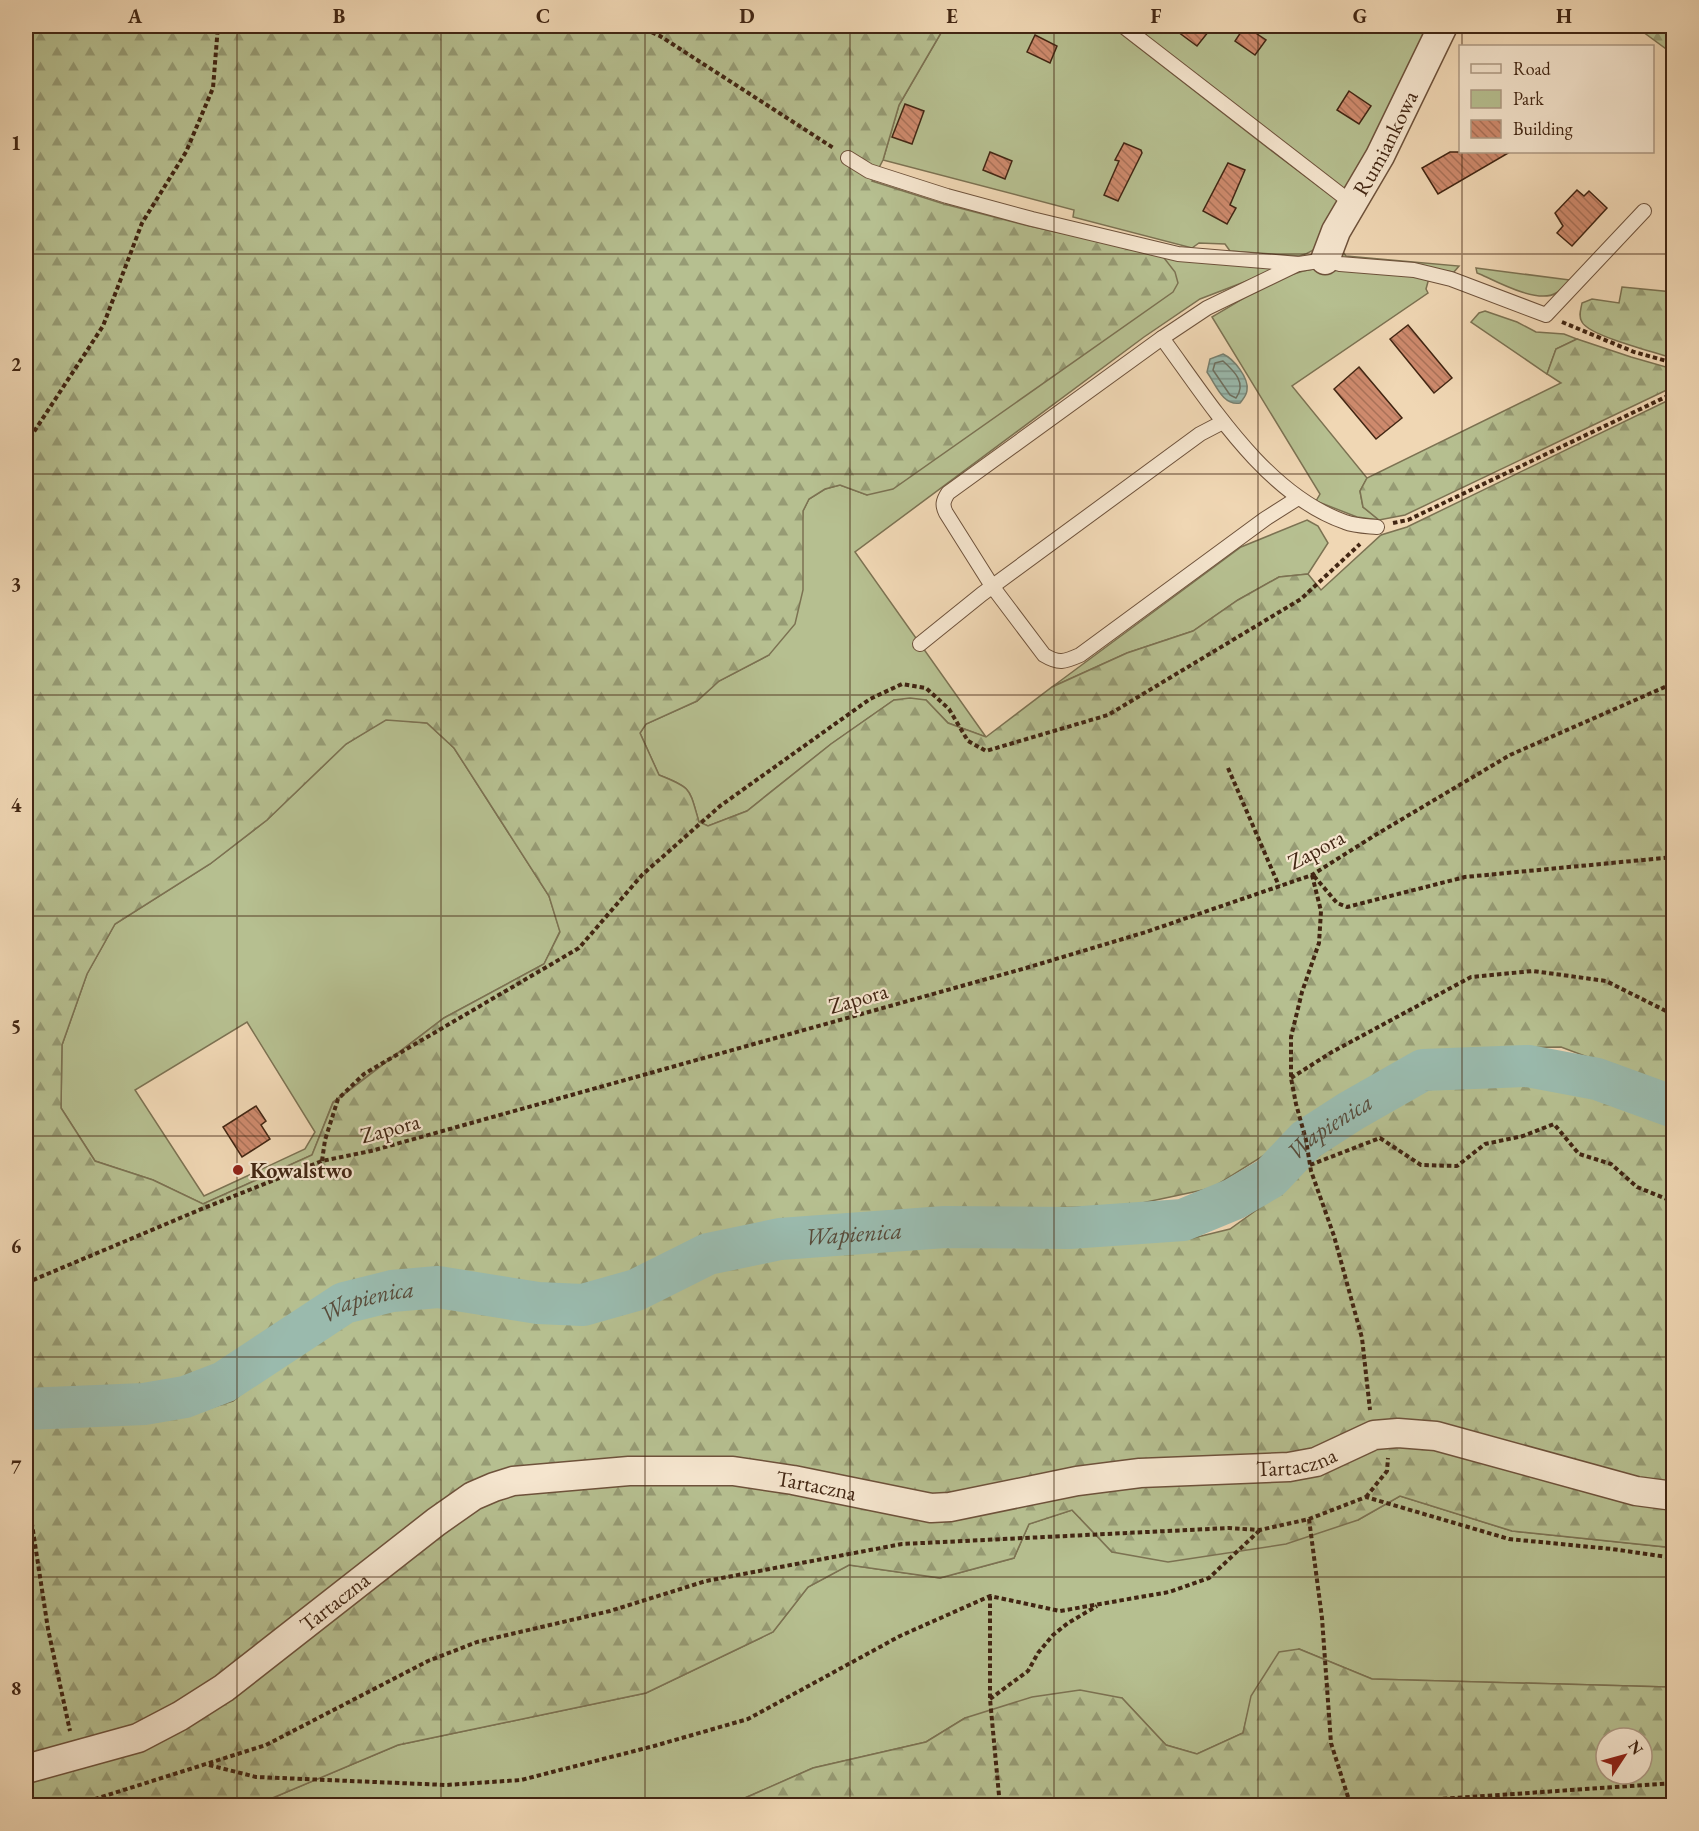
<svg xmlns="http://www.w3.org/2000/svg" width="1699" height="1831" font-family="'EB Garamond',serif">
  <defs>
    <pattern id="forest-firs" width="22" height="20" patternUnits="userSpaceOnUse" patternTransform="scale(1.5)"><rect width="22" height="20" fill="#b6bf90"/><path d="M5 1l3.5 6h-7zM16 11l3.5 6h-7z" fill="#969b74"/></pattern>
    <pattern id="water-rules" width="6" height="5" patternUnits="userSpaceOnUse" patternTransform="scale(1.5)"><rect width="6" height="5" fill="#9abaad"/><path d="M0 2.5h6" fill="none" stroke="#7f978c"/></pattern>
    <pattern id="building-back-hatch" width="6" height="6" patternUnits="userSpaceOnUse" patternTransform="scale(1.5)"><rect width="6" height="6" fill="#ce8a6d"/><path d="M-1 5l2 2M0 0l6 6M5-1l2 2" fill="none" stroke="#a97158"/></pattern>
  </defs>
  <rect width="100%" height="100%" fill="#f0d7b4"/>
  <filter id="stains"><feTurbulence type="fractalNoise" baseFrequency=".00333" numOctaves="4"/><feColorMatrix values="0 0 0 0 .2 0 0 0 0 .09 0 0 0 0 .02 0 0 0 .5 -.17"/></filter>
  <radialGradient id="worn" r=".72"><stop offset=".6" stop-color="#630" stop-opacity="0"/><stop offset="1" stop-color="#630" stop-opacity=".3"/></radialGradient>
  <g fill="#b6bf90" stroke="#7c7252" stroke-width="1.5" fill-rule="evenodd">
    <path d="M945,26h166l153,119 73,55 2,5c-10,22 -13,45 -40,51l-69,-5 -5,-7 -26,-1 -7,5 -119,-31 1,-7 -191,-50 16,-55z"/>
    <path d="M1147,26h288l-87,161 -6,1 -196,-152z"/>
    <path d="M1339,247l7,9 113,10 -5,6 -112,-14 -2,-3z"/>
    <path d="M1161,254l110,14 2,3 -73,28 -56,38 -289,215 131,185 -38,-14 -22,-23h-32l-63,44 -84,67 -39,15 -9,-4c-10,-33 -6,-34 -40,-47l-19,-42 6,-9 51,-23 22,-20 50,-26 32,-116 2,-28 6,-12 16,-10 15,-4 27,10z"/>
    <path d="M1323,268c36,4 71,5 106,10l-3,11 2,4 -136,93 75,92 -7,13 3,16 16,13 -22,-3 -41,-16 4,-7 -108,-177c34,-19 71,-47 111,-49z"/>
    <path d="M1476,268l94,12c-4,4 -8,10 -14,13 -17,11 -57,-10 -74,-18l-5,-2z"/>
    <path d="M1485,311l32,11 19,10 28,2 13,5 -21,10 -9,25 -76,-52 8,-9z"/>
    <path d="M1307,520l11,6 10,17 -20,31 -29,3 -41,23 -45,31 -66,22 -75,34 189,-140z"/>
    <path d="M386,719l41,4 27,25 95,148 11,35 -16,33 -100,54 -111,84 -21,53 -109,49 -50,-24 -58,-19 -34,-53 1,-63 25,-71 28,-50 95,-60 57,-44 79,-76zM247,1022l68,110 -10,17 -101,47 -69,-106z"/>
    <path d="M1400,1496l112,35 154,16 7,4 1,134 -6,2 -296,-8 -73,-30 -47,47 -9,37 -46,21 -31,-9 -44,-47 -157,20 -39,24 -113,26 -84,37 -481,1 15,-4 135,-57 248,-52 127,-61 35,-45 41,-22 91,13 74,-20 15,-34 43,-14 40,42 246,-32z"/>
  </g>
  <g fill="url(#forest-firs)" stroke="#7c7252" stroke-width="1.5" fill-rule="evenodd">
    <path d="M26,26h919l-46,79 -16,55 -11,21 72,23 85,22 132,28 14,18 3,11 -5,9 -280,197 -26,6 -27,-10 -15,4 -16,10 -6,12v79l-8,34 -26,31 -50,26 -22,20 -51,23 -6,9 19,42c33,13 30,13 40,47l9,4 39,-15 84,-67 63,-44 16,-2 16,2 22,23 38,14 66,-50 75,-34 66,-22 45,-31 41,-23 29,-3 13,16 60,-55 26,-8 266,-129v691l-112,-42 -85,1 -59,7 -78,46 -76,55 -51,32 -84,18 -121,3 -65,4 -81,10 -78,3 -72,16 -79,37 -48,13 -153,-18 -90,19 -46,26 -74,53 -40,15 -36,5 -56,2 -63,-2zM386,720l41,3 27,25 95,148 11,36 -16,32 -100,54 -111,85 -21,52 -109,49 -50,-24 -58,-19 -34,-53 1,-63 25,-71 28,-50 95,-60 57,-44 79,-76z"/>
    <path d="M1635,26h38v28z"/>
    <path d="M1622,287l51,5v66c-16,-5 -84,-22 -91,-36 -4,-6 -1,-13 0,-19l10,-4 27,4z"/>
    <path d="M1577,339l54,18 42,12v18l-268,128 -26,5 -16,-13 -3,-16 7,-13 194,-95 -14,-9 9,-25z"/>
    <path d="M1527,1081l65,12 81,26v371l-236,-61 -107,20 -361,50 -175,-23h-282l-335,236 -151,51v-335l108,-10 50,-2 49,-15 61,-52 48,-34 42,-10 51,-4 101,17 50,2 59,-14 69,-38 64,-14 163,-13 248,-2 41,-10 39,-28 31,-31 52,-39 77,-42z"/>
    <path d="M1425,1443l248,60v48l-7,-4 -154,-16 -112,-35 -42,24 -72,24 -118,18 -56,-10 -40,-42 -43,14 -15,34 -74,20 -91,-13 -41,22 -35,45 -127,61 -248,52 -135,57 -15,4h-222v-31l113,-33 356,-250 200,-17 234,39 432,-64z"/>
    <path d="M1299,1649l73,30 296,8 5,-2v120h-944l84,-37 113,-26 39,-24 67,-21 48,-7 42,8 44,47 31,9 46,-21 8,-37 28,-44zM1606,1738h36v36h-36z"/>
  </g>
  <path fill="url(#water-rules)" stroke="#777f6f" stroke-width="1.5" d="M1223,354c11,5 26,24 24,36 0,5 -4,9 -7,13 -17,3 -24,-18 -33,-31l3,-13z"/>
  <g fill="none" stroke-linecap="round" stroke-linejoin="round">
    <path stroke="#6e7060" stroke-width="1.5" d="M1223,361c11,10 24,22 13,37l-6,-3 -17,-25 2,-7z"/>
    <path stroke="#9abaad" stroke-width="42" id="s1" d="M26,1409l118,-5 41,-7 39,-15 120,-79 48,-12 46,-4 100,16 45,2 53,-15 72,-36 72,-15 165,-12 124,1 114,-8 51,-21 36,-21 36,-38 45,-29 72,-41 105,-4 69,13 77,28"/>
  </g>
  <g fill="url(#building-back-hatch)" stroke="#422613" stroke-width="1.5">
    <path d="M1170,26h43l-16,20z"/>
    <path d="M1245,26l21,14 -11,15 -20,-14z"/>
    <path d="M1035,35l22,11 -7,17 -23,-11z"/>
    <path d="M1349,91l22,15 -12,18 -22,-14z"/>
    <path d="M905,104l19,7 -12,33 -20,-7z"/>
    <path d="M1124,143l17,7 1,3 -24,48 -14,-6 15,-34 -4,-1z"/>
    <path d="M990,152l22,9 -7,18 -22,-9z"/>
    <path d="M1450,152h60l-72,42 -16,-26z"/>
    <path d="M1228,163l17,7 -15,35 6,3 -9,16 -24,-13z"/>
    <path d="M1577,190l7,6 5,-5 18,17 -35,38 -15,-13 6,-7 -8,-13z"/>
    <path d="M1408,325l44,53 -18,15 -44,-54z"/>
    <path d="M1359,367l43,51 -26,21 -42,-50z"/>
    <path d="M256,1106l10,15 -5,4 9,14 -28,18 -19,-30z"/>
  </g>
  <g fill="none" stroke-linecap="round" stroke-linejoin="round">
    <g stroke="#6e523b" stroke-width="16">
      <g id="lane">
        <path d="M1123,26l230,178"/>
        <path d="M848,158l21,13 78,25 85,23 146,35 121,10 26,-4 15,4 74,6 37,9 95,36 98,-104"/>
        <path d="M1298,264l-91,44 -45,30c48,65 103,156 183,184 10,4 22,4 32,5"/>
        <path d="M1162,338l-214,155c-5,8 -6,12 -2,20l46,73 52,69c15,9 20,7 36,0l185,-136 33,-21"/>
        <path d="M920,644l62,-50 218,-160 23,-12"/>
      </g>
    </g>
    <g stroke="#6e523b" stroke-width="31">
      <g id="street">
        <path id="s2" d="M1325,260l11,-29 44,-75 63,-130"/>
        <path id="s3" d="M26,1769l112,-31 42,-22 44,-28 212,-166 37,-26 21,-9 19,-6 116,-10h104l60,9 138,28 19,-1 127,-26 63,-8 149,-6 27,-5 58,-27 24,-2 38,3 200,55 38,5"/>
      </g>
    </g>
    <g stroke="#422613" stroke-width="4" stroke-dasharray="4.5 3" stroke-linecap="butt">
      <path d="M638,26l22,10 175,113"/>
      <path d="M1562,322l72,30 40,11"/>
      <path d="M26,444l77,-118 39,-103 44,-71 27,-64 5,-62"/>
      <path d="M1393,523l15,-3 266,-127"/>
      <path d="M1228,768l51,118"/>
      <path d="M1312,875l9,36 -2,32 -17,49 -11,45v41l5,26 10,36 5,31 23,65 28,102 8,72"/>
      <path d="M1314,876l23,27 10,4 118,-30 209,-20"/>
      <path d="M1291,1078l41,-26 139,-75 62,-6 73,10 68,34"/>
      <path d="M322,1161l3,-21 13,-41 26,-25 215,-126 63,-73 78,-69 150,-107 32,-15 24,4 23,21 19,32 18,10 122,-36 193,-116 59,-55"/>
      <path d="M1310,1165l70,-27 41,27 36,1 28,-22 38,-8 31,-12 25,30 32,10 26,23 37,15"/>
      <path d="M26,1283l178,-75 118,-47 49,-10 655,-183 120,-36 166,-57 65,-41 133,-79 164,-72"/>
      <path d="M26,1485l22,144 22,102"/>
      <path d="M1366,1497l21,-26 1,-13"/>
      <path d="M1309,1519l13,99 9,125 18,57 5,6"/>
      <path d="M990,1596v103l10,107"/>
      <path d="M990,1699l38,-28 10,-18 15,-18 15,-12 29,-17"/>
      <path d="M209,1765l47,12 190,8 75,-5 133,-34 94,-27 152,-83 90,-40 70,15 109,-19 40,-14 51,-48"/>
      <path d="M73,1806l193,-61 162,-84 49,-19 133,-31 96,-30 196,-37 327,-16 31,2 49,-11 57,-22 143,42 103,10 62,9"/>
      <path d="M1173,1806l176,-6 62,1 263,-18"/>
    </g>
    <use href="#lane" stroke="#f5e5ce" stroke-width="14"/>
    <use href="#street" stroke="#f5e5ce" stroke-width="28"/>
  </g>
  <path fill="none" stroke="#422613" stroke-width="1.5" stroke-opacity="0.55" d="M237,26v1780M441,26v1780M645,26v1780M850,26v1780M1054,26v1780M1258,26v1780M1462,26v20M1462,152v1654M26,254h1648M26,474h1648M26,695h1648M26,916h1648M26,1136h1648M26,1357h1648M26,1577h1648"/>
  <circle fill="#8f2418" stroke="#f5e5ce" stroke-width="2" cx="238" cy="1170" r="6"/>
  <g text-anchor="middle" stroke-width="4.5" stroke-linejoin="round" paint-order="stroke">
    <g font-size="22" fill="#422613" stroke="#f5e5ce">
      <text dy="8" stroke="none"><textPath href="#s2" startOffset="132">Rumiankowa</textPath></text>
      <text transform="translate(1316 849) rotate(-28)" y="8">Zapora</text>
      <text transform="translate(858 998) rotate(-16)" y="8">Zapora</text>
      <text transform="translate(390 1128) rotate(-15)" y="8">Zapora</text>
      <text dy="8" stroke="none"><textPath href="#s3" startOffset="1364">Tartaczna</textPath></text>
      <text dy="8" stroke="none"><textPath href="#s3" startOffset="878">Tartaczna</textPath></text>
      <text dy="8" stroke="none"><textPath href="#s3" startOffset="356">Tartaczna</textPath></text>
    </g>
    <g font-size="22" font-weight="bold" fill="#422613" stroke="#f5e5ce" text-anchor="start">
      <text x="250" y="1178">Kowalstwo</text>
    </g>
    <g font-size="24" font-style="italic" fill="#584b3a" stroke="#f5e5ce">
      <text dy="8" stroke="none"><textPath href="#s1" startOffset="1376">Wapienica</textPath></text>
      <text dy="8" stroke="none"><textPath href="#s1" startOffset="870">Wapienica</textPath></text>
      <text dy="8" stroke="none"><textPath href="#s1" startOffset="368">Wapienica</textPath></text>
    </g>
  </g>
  <rect width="1699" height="1831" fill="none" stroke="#f0d7b4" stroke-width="66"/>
  <rect x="1459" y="45" width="195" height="108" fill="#f5e5ce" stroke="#ad9983" stroke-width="1.5"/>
  <rect x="1471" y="64" width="30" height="9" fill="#f5e5ce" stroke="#ad9983" stroke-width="1.5"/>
  <text x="1513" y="75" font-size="18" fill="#422613">Road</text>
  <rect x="1471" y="90" width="30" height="18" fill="#b6bf90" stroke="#ad9983" stroke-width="1.5"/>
  <text x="1513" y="105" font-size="18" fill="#422613">Park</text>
  <rect x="1471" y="120" width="30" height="18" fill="url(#building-back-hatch)" stroke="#ad9983" stroke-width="1.5"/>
  <text x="1513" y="135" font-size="18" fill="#422613">Building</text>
  <g transform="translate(1624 1756) rotate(54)"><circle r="28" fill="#f5e5ce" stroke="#ad9983" stroke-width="1.5"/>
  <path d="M0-4.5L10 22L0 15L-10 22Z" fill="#8f2418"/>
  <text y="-9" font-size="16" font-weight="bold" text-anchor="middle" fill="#422613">N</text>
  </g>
  <rect x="33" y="33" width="1633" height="1765" fill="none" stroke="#422613" stroke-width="2"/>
  <g font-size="20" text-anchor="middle" font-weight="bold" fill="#422613">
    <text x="135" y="23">A</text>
    <text x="339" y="23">B</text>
    <text x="543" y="23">C</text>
    <text x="747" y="23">D</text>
    <text x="952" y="23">E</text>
    <text x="1156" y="23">F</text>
    <text x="1360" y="23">G</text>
    <text x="1564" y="23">H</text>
    <text x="16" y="150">1</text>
    <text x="16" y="371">2</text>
    <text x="16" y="591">3</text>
    <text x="16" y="812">4</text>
    <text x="16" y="1033">5</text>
    <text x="16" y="1253">6</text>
    <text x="16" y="1474">7</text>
    <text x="16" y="1695">8</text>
  </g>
  <rect width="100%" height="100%" filter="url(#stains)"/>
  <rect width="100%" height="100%" fill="url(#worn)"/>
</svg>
